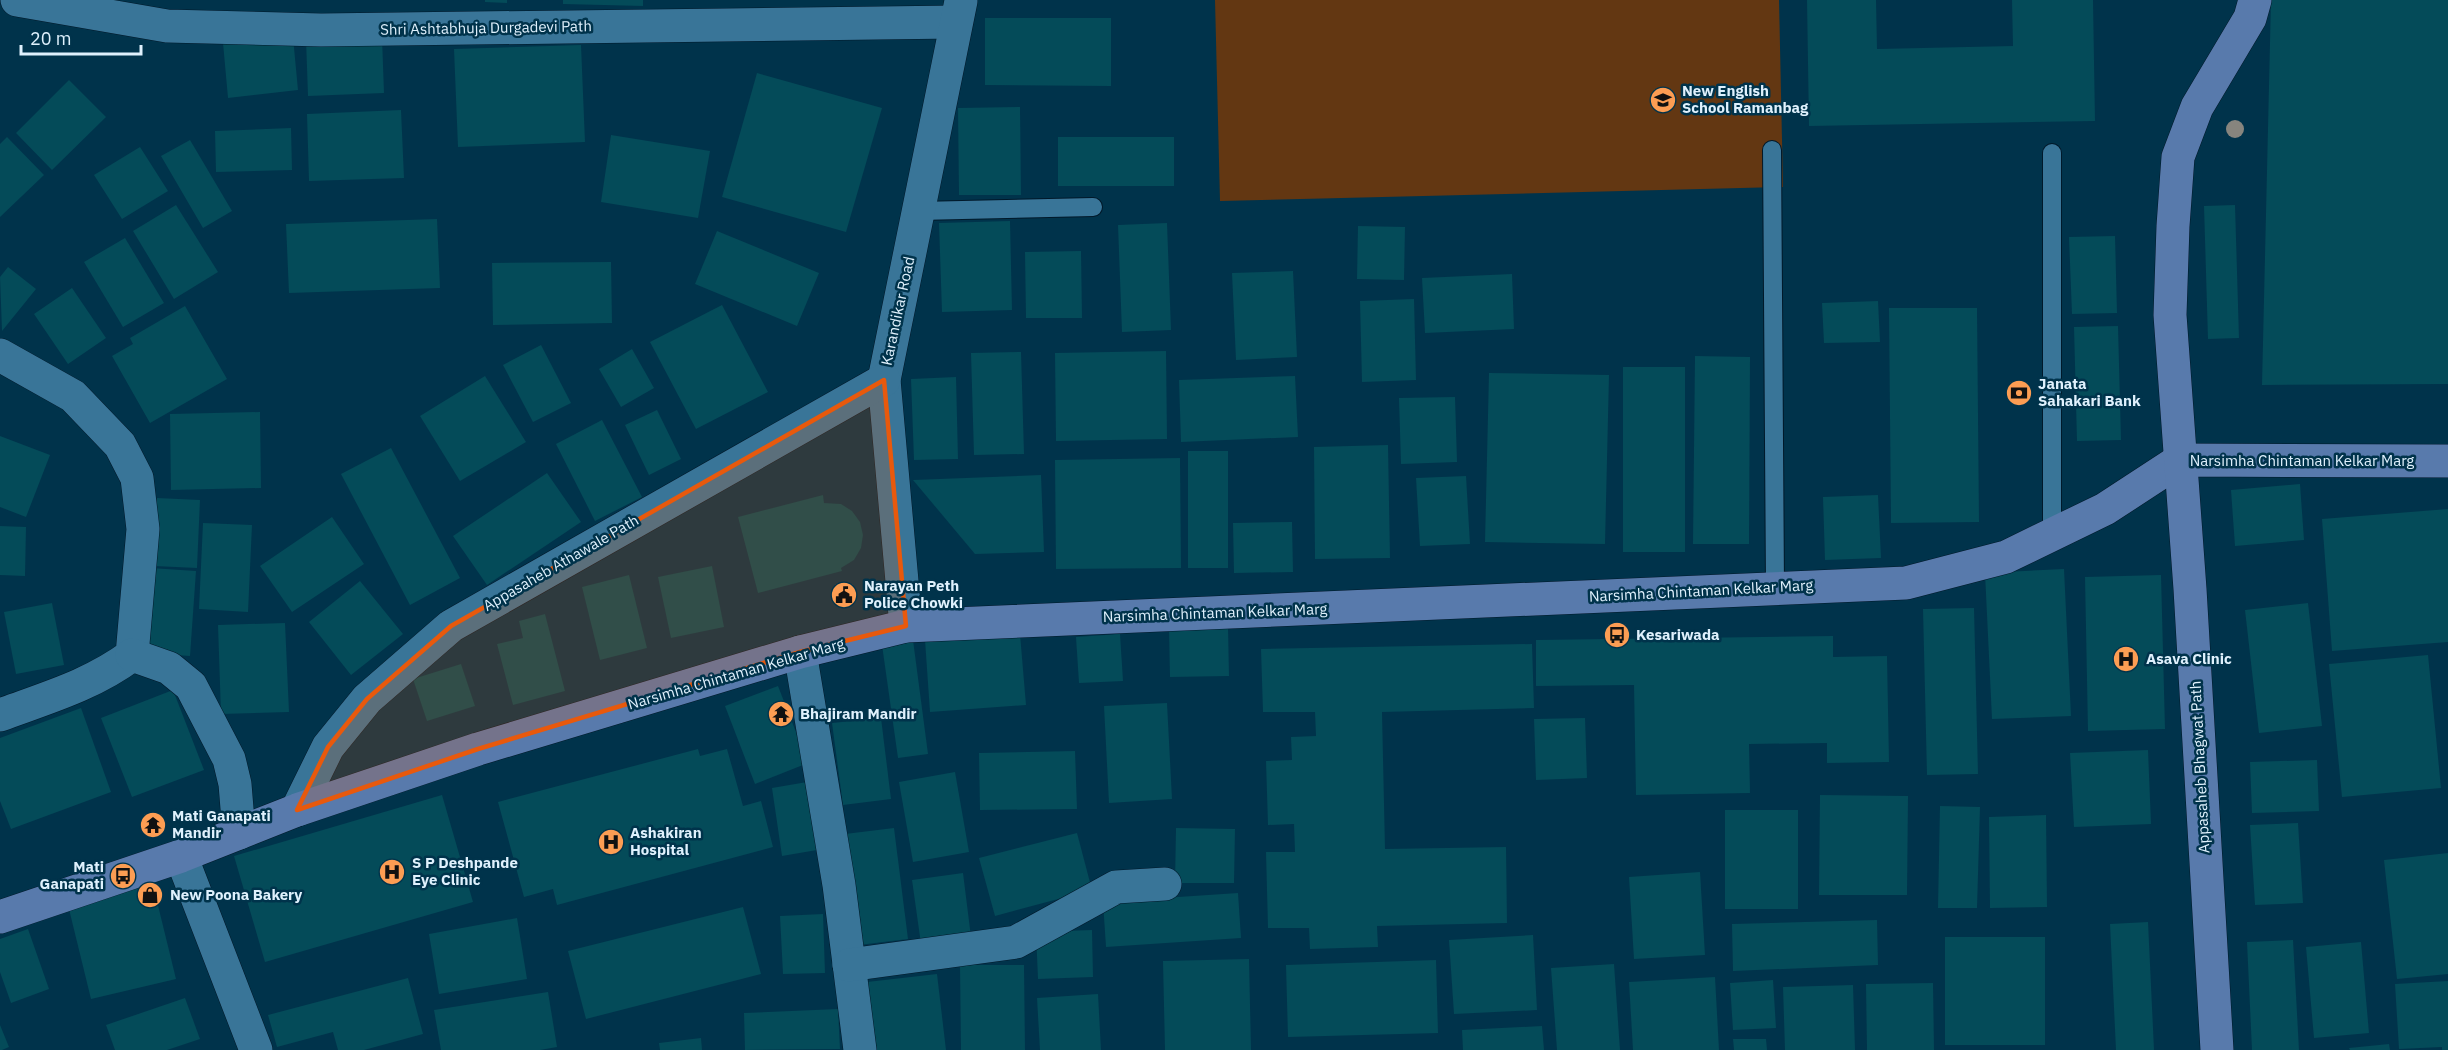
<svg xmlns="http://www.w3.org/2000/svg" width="2448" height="1050" font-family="'IBM Plex Sans',sans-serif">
  <rect width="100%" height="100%" fill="#00334b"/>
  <path fill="#633712" d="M1215,0h564l4,187 -563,14z"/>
  <g fill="#044b59">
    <path d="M485,0h22v3l-22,-1z"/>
    <path d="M563,0h80v6l-80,-2z"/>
    <path d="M1807,0h69l1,49 136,-3 -1,-46h81l2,121 -286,5z"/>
    <path d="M2271,0h177v384l-186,1z"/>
    <path d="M985,18h126v68l-126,-1z"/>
    <path d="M293,37l5,53 -70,8 -5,-55z"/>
    <path d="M382,37l2,56 -76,3 -2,-57z"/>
    <path d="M581,45l4,97 -127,5 -4,-98z"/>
    <path d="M757,73l125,35 -36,124 -124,-35z"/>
    <path d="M69,80l37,37 -54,53 -36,-37z"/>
    <path d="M1020,107l1,88h-62l-1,-87z"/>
    <path d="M401,110l3,68 -95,3 -2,-67z"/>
    <path d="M291,128l1,42 -76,2 -1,-41z"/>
    <path d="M611,135l99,16 -12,67 -97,-16z"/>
    <path d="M7,137l37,38 -44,42v-73z"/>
    <rect x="1058" y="137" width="116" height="49"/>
    <path d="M190,140l42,71 -29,17 -42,-72z"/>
    <path d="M140,147l28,44 -46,28 -28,-44z"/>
    <path d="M176,205l42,67 -44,27 -41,-68z"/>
    <path d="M2235,205l4,133 -31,1 -4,-133z"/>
    <path d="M437,219l3,69 -151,5 -3,-69z"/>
    <path d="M1010,221l2,89 -70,2 -3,-89z"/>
    <path d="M1167,223l4,107 -49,2 -4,-107z"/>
    <path d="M1358,226l47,1 -1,53 -47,-1z"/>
    <path d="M717,231l102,42 -22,53 -102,-42z"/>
    <path d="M2115,236l2,77 -45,1 -3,-77z"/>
    <path d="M125,238l39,65 -41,24 -39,-65z"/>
    <path d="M1081,251l1,67h-56l-1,-66z"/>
    <path d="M611,262l1,61 -119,2 -1,-62z"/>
    <path d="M8,267l28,22 -34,42 -2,-54z"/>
    <path d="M1293,271l4,86 -61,3 -4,-87z"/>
    <path d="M1512,274l2,55 -89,4 -3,-55z"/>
    <path d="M72,288l34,50 -38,26 -34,-50z"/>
    <path d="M1414,299l2,81 -54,2 -2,-81z"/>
    <path d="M1878,301l2,41 -56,1 -2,-40z"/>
    <path d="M722,305l46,87 -72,37 -46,-87z"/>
    <path d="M185,306l42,73 -77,44 -38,-67 21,-12 -3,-6z"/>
    <path d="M1889,308h88l2,214 -88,1z"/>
    <path d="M2118,326l3,114 -44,1 -3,-114z"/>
    <path d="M541,345l30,58 -38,19 -30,-57z"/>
    <path d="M632,349l22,39 -33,19 -22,-38z"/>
    <path d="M1166,351l1,88 -111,2 -1,-88z"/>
    <path d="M1021,352l3,102 -50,1 -3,-102z"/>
    <path d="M1695,356l55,1 -1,187h-56z"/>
    <rect x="1623" y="367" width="62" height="185"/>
    <path d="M1489,373l120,2 -4,169 -120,-2z"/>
    <path d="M485,376l41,66 -66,39 -40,-65z"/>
    <path d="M1295,376l3,61 -117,5 -2,-62z"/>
    <path d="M956,377l2,82 -44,1 -3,-81z"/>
    <path d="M1455,397l2,65 -56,2 -2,-66z"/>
    <path d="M657,410l24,49 -32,16 -24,-50z"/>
    <path d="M260,412l1,76 -90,2 -1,-76z"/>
    <path d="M602,420l40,77 -47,24 -39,-77z"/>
    <path d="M0,436l50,19 -24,62 -26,-10z"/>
    <path d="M1388,445l2,113 -75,1 -1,-112z"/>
    <path d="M391,448l69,130 -50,27 -69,-131z"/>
    <rect x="1188" y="451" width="40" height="117"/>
    <path d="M1180,458l1,110 -125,1 -1,-109z"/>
    <path d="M547,473l34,49 -94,63 -34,-49z"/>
    <path d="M1041,475l3,77 -69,2 -62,-74z"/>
    <path d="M1466,476l4,68 -50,2 -4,-68z"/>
    <path d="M2300,484l4,56 -69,6 -4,-56z"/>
    <path d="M823,495l1,8 17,1 11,7 8,11 3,13 -2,13 -7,12 -13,8 1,3 -84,22 -20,-76z"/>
    <path d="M1878,495l3,63 -56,2 -2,-63z"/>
    <path d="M157,498l43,2 -3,68 -43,-2z"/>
    <path d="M2448,509v133l-116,9 -10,-132z"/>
    <path d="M332,517l32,47 -72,48 -32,-46z"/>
    <path d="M1292,522l1,50 -59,1 -1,-50z"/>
    <path d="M203,523l49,2 -4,87 -49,-3z"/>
    <path d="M0,526l26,1 -1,49 -25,-1z"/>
    <path d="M712,566l12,61 -53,11 -13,-61z"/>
    <path d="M151,568l45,3 -6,85 -45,-3z"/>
    <path d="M2064,569l7,147 -79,3 -7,-146z"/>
    <path d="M629,575l18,73 -47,12 -18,-73z"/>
    <path d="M2161,575l4,154 -77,2 -3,-154z"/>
    <path d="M360,581l43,53 -52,41 -42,-53z"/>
    <path d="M52,603l12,62 -48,9 -12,-62z"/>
    <path d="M2308,603l14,123 -63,7 -14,-123z"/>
    <path d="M1974,608l4,166 -51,1 -4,-166z"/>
    <path d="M545,614l20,77 -52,14 -16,-61 26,-6 -4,-17z"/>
    <path d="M285,623l4,89 -68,2 -3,-89z"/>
    <path d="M1228,627l1,49 -59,1 -1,-49z"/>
    <path d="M1020,634l6,71 -96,7 -5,-72z"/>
    <path d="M1120,634l3,47 -44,2 -3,-46z"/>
    <path d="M1833,636v21l54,-1 2,106 -62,1v-20l-78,1 1,49 -114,2 -2,-110 -98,1v-46z"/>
    <path d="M913,640l15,114 -30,4 -16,-113z"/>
    <path d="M1532,644l2,64 -152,4 3,137 121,-2 1,76 -130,3 1,21 -68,2 -1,-21h-41l-2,-76h29l-1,-28 -26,1 -2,-64 26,-1 -1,-23 25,-1 -1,-24h-52l-2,-63z"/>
    <path d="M2428,655l13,133 -99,9 -13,-133z"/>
    <path d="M461,664l14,42 -48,15 -14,-42z"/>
    <path d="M778,686l30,77 -53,21 -30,-78z"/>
    <path d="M173,690l31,80 -72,27 -31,-79z"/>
    <path d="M1167,703l5,96 -63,4 -5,-97z"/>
    <path d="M81,708l30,84 -100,37 -11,-28v-63z"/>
    <path d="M881,718l10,81 -48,6 -11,-82z"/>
    <path d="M1585,718l2,60 -51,2 -2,-61z"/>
    <path d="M698,749l2,7 27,-7 16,57 18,-5 12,46 -216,58 -4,-16 -29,8 -26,-95z"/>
    <path d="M2148,750l3,74 -77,3 -4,-74z"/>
    <path d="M1075,751l2,58 -97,1 -1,-57z"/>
    <path d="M2317,760l2,51 -67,2 -2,-51z"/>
    <path d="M955,772l14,80 -56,10 -14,-80z"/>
    <path d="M807,782l10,68 -35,6 -10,-68z"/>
    <path d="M442,795l31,107 -208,60 -31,-106z"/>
    <path d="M1820,795l88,1 -1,99h-88z"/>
    <path d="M1940,806l40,1 -3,101h-39z"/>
    <rect x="1725" y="810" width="73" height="99"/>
    <path d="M2046,815l1,92 -57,1 -1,-91z"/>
    <path d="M2298,823l5,80 -48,2 -5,-80z"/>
    <path d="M894,828l14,111 -49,6 -14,-111z"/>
    <path d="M1176,828l59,1 -1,54h-59z"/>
    <path d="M1077,833l15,57 -97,26 -16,-58z"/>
    <path d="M2448,853v121l-51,5 -13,-119z"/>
    <path d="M1700,872l5,83 -71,4 -5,-82z"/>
    <path d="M963,873l8,64 -50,7 -9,-64z"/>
    <path d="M153,885l23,94 -85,20 -23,-94z"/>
    <path d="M1238,893l3,45 -135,9 -3,-45z"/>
    <path d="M743,907l18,67 -175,45 -18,-68z"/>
    <path d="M823,914l2,59 -42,1 -3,-58z"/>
    <path d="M517,918l10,61 -88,15 -10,-60z"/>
    <path d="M1877,920l1,45 -145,6 -1,-47z"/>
    <path d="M2148,922l6,128h-38l-6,-126z"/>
    <path d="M28,929l21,60 -38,14 -11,-31v-33z"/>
    <path d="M1092,930l1,47 -55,2 -2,-47z"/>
    <path d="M1533,935l4,75 -83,4 -5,-74z"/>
    <rect x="1945" y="937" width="100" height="108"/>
    <path d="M2293,940l6,110h-47l-5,-108z"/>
    <path d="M2361,942l8,91 -55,5 -8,-91z"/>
    <path d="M1249,959l2,91h-86l-2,-89z"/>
    <path d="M1436,960l2,73 -150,4 -2,-72z"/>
    <path d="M1614,964l6,86h-63l-6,-82z"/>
    <path d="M960,965h64l1,85h-64z"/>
    <path d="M937,974l9,76h-72l-7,-68z"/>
    <path d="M1715,977l4,73h-86l-4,-68z"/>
    <path d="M408,978l15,56 -59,16h-26l-5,-18 -56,15 -9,-32z"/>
    <path d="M1773,980l3,48 -43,2 -3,-47z"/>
    <path d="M2448,981v69h-6v-3l-43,2 -4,-65z"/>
    <path d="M1933,983l1,67h-67l-1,-66z"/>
    <path d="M1853,985l2,65h-70l-2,-63z"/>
    <path d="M548,992l9,55 -17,3h-99l-7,-40z"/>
    <path d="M1098,994l3,56h-61l-3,-52z"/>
    <path d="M185,998l15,41 -33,11h-52l-9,-25z"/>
    <path d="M838,1009l2,40 -95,1 -1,-37z"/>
    <path d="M0,1025l9,22 -7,3h-2z"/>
    <path d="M1542,1026l2,24h-81l-1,-20z"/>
    <path d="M701,1038l1,12h-42l-1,-7z"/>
    <path d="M1733,1039h33l1,11h-33z"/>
    <path d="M2389,1044l1,6h-40l-1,-2z"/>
  </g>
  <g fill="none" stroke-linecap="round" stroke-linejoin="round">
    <g stroke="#00192a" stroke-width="20">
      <g id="lane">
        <path d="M1772,150l3,438"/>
        <path d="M2052,153v381"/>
        <path d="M918,211l175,-4"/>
      </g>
    </g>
    <g stroke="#00192a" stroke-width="34">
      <g id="street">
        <path d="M17,0l150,26 154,4 635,-8"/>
        <path d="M0,355l73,41 47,49 17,33 6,51 -11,126c-40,30 -86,43 -132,60"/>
        <path d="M906,626l-22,-246 77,-379"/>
        <path d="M800,652l39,233 21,165"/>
        <path d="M132,655l37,13 22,18 38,73 6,25 4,49"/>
        <path d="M297,810l31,-63 39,-48 84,-73 433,-246"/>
        <path d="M181,856l75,194"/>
        <path d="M849,965l167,-23 100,-55 49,-3"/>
      </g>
    </g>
    <g stroke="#00192a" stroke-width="34">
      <g id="secondary">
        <path d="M0,917l181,-61 116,-46 181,-61 322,-97 106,-26 1000,-43 100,-26 99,-48 75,-49 268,1"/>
        <path d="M2217,1050l-27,-461 -20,-274 3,-89 5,-69 19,-50 53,-89 5,-18"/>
      </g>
    </g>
    <use href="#lane" stroke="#397598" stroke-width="18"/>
    <use href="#street" stroke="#397598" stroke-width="33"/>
    <use href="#secondary" stroke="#587aac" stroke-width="33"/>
  </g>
  <circle fill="#87857e" cx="2235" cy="129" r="9"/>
  <path fill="#e8590c" fill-opacity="0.2" stroke="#e8590c" stroke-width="4.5" stroke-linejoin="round" d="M884,380l22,246 -106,26 -322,97 -181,61 31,-63 39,-48 84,-73z"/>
  <defs>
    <g id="school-disc" transform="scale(1.35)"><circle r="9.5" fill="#fc9d53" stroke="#00334b"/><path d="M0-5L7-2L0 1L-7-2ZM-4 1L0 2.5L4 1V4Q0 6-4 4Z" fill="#111"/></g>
    <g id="bank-disc" transform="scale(1.35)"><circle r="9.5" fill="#fc9d53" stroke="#00334b"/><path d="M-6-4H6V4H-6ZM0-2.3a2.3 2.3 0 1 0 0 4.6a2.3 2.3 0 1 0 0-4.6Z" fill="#111"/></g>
    <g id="civic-disc" transform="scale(1.35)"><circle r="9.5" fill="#fc9d53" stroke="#00334b"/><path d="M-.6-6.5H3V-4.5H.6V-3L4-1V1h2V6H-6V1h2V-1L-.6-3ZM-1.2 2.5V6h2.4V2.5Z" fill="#111"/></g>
    <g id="bus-disc" transform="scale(1.35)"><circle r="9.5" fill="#fc9d53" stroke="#00334b"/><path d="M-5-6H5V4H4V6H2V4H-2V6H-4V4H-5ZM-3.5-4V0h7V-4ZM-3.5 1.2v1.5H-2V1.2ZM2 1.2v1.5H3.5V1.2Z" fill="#111"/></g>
    <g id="hospital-disc" transform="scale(1.35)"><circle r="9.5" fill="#fc9d53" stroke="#00334b"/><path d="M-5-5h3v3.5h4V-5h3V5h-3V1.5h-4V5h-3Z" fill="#111"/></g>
    <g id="temple-disc" transform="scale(1.35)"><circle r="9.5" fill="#fc9d53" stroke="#00334b"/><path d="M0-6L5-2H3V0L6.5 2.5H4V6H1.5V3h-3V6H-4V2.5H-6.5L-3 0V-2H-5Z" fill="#111"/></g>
    <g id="shop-disc" transform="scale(1.35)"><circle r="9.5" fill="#fc9d53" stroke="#00334b"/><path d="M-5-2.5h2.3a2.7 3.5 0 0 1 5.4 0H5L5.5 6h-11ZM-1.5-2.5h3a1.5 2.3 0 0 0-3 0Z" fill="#111"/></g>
  </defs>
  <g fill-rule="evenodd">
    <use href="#school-disc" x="1663" y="100"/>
    <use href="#bank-disc" x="2019" y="393"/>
    <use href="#civic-disc" x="844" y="595"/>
    <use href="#bus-disc" x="1617" y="635"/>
    <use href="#hospital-disc" x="2126" y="659"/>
    <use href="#temple-disc" x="781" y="714"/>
    <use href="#temple-disc" x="153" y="825"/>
    <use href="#hospital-disc" x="611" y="842"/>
    <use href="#hospital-disc" x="392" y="872"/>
    <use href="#bus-disc" x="123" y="876"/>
    <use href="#shop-disc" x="150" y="895"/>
  </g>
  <g text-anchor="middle" stroke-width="5" stroke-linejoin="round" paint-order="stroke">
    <g font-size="15" fill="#dff1fd" stroke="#00334b">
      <text transform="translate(486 28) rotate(-1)" y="5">Shri Ashtabhuja Durgadevi Path</text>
      <text transform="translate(898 311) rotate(-78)" y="5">Karandikar Road</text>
      <text x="2302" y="466">Narsimha Chintaman Kelkar Marg</text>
      <text transform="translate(561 563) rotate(-30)" y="5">Appasaheb Athawale Path</text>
      <text transform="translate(1701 591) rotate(-3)" y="5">Narsimha Chintaman Kelkar Marg</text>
      <text transform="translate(1215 613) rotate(-2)" y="5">Narsimha Chintaman Kelkar Marg</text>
      <text transform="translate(736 674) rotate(-16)" y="5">Narsimha Chintaman Kelkar Marg</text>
      <text transform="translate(2200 767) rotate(-93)" y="5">Appasaheb Bhagwat Path</text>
    </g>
    <g font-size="15" font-weight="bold" fill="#dff1fd" stroke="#00334b" text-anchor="start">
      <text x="1682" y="96">New English<tspan x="1682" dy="17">School Ramanbag</tspan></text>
      <text x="2038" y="389">Janata<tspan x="2038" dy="17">Sahakari Bank</tspan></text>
      <text x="864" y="591">Narayan Peth<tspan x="864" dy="17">Police Chowki</tspan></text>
      <text x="1636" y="640">Kesariwada</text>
      <text x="2146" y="664">Asava Clinic</text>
      <text x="800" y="719">Bhajiram Mandir</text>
      <text x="172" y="821">Mati Ganapati<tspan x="172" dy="17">Mandir</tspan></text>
      <text x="630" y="838">Ashakiran<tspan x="630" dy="17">Hospital</tspan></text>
      <text x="412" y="868">S P Deshpande<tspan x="412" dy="17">Eye Clinic</tspan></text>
      <text x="104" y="872" text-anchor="end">Mati<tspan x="104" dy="17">Ganapati</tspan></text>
      <text x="170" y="900">New Poona Bakery</text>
    </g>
  </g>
  <path d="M21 45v9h120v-9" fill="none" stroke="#dff1fd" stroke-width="3"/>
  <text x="30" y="45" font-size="18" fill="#dff1fd" stroke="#00334b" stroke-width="4.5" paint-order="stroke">20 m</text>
</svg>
